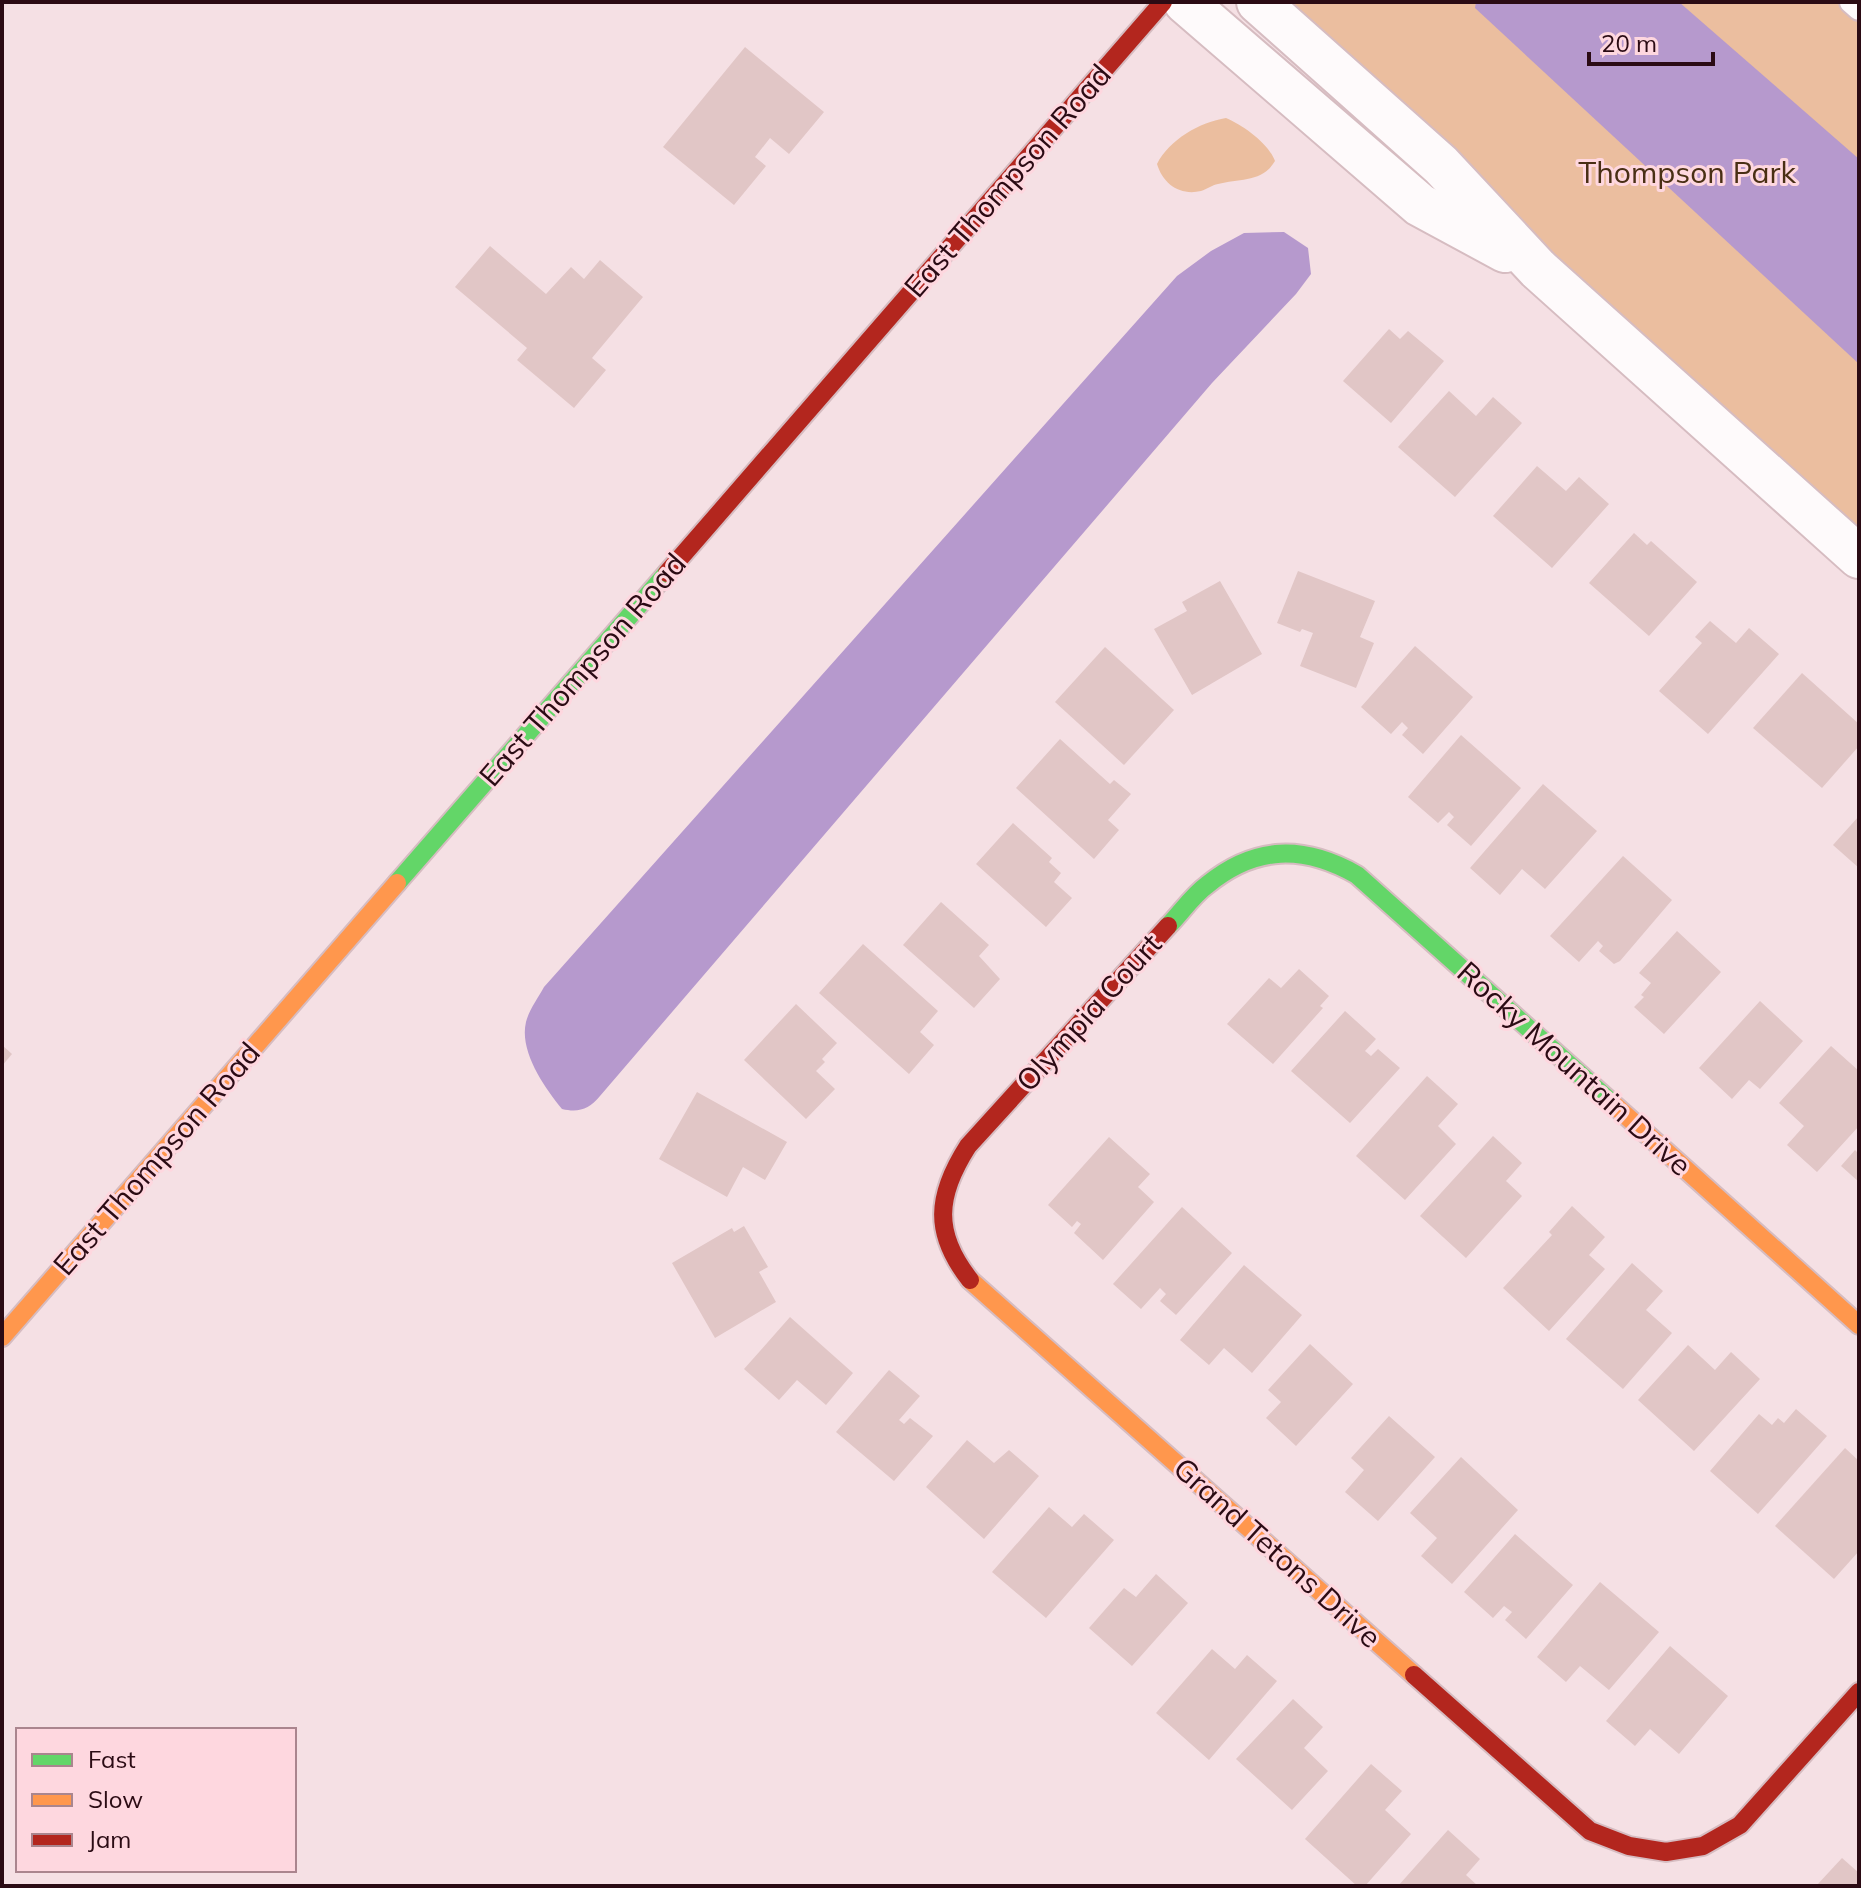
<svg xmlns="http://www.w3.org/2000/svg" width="1861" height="1888" font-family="Mulish,sans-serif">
  <rect width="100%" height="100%" fill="#f5e0e4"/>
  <g fill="#ebbe9f">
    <path d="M1259,2h600v555z"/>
    <path d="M1226,118c17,7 43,26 49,43 -13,22 -36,17 -57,23 -6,1 -11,5 -17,7 -21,5 -38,-7 -44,-27 12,-24 43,-42 69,-46z"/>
  </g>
  <g fill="#b699cd">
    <path d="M1476,2h203l180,157v205l-384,-356z"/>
    <path d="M1284,232l24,16 3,26 -15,20 -84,89 -612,713c-11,13 -21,17 -38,13 -18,-22 -43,-58 -36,-87 3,-12 12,-24 18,-35l633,-711 34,-25 33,-18z"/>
  </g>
  <g fill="#e1c6c6">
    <path d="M745,47l79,65 -35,42 -19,-16 -15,19 11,9 -32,39 -71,-58z"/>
    <path d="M490,246l56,48 25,-27 13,12 16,-19 43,37 -51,61 14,12 -32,38 -57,-48 10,-12 -72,-61z"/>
    <path d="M1389,329l11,10 8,-8 36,30 -53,62 -48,-42z"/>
    <path d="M1449,391l27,25 17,-19 29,26 -67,74 -57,-50z"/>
    <path d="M1537,466l29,25 13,-14 30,27 -57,64 -59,-52z"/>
    <path d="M1634,533l13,12 4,-4 46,41 -48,54 -60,-53z"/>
    <path d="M1298,571l77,30 -15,36 14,6 -18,45 -56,-22 13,-33 -11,-4 -2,3 -23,-9z"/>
    <path d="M1220,581l42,73 -70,41 -38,-66 33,-18 -5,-9z"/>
    <path d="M1710,621l26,22 13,-15 30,26 -71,80 -49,-43 43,-48 -7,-6z"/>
    <path d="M1415,646l58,51 -50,57 -21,-19 6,-7 -6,-6 -11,12 -30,-27z"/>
    <path d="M1105,647l69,63 -50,55 -69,-63z"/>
    <path d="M1802,673l57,51v22l-37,42 -69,-60z"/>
    <path d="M1461,735l60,53 -50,58 -24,-21 7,-8 -5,-5 -11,11 -30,-26z"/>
    <path d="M1060,739l50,45 4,-4 17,14 -23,26 11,10 -25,29 -78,-71z"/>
    <path d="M1543,784l54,47 -52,58 -23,-20 -22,26 -30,-27z"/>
    <path d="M1859,816v52l-26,-23z"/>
    <path d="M1013,823l39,35 -3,4 12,11 -7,9 18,16 -26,29 -70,-63z"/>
    <path d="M1623,856l49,44 -52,61 -6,3 -15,-13 4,-5 -5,-5 -19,21 -29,-26z"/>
    <path d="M941,902l48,43 -10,11 21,23 -26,29 -71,-63z"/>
    <path d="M1677,931l44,41 -57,62 -30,-27 10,-10 -3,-2 10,-12 -12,-10z"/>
    <path d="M863,944l75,67 -18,21 14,13 -25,29 -90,-81z"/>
    <path d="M1299,969l30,27 -9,10 3,2 -50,56 -46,-40 42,-46 12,10z"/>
    <path d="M1760,1001l43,40 -43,48 -11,-9 -17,19 -33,-31z"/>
    <path d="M796,1004l41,39 -15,16 3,3 -9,9 19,18 -29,30 -62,-59z"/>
    <path d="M1345,1011l31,28 -11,12 6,5 7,-7 22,19 -50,55 -59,-52z"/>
    <path d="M2,1045l10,9 -10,12z"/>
    <path d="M1831,1046l28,25v55l-42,46 -30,-27 17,-19 -25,-23z"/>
    <path d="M1427,1076l31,28 -20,22 18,18 -51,56 -49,-44z"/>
    <path d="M697,1092l90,50 -22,38 -22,-13 -16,30 -68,-38z"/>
    <path d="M1493,1136l29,27 -16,18 16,15 -56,62 -46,-42z"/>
    <path d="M1109,1137l41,37 -12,13 16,15 -51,58 -29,-27 7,-9 -4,-3 -5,6 -24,-22z"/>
    <path d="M1855,1150l4,4v28l-18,-16z"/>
    <path d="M1572,1206l33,31 -16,18 16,14 -56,62 -46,-43 49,-53 -3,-3z"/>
    <path d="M1182,1207l50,46 -56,62 -16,-14 6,-7 -6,-6 -19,21 -28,-25z"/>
    <path d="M744,1226l24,41 -9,5 17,30 -61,36 -43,-75 60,-35 2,4z"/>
    <path d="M1632,1263l31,28 -17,19 26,23 -49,56 -57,-50z"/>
    <path d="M1244,1265l58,50 -50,58 -28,-25 -15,17 -29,-25z"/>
    <path d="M790,1317l63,56 -27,32 -29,-25 -18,20 -35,-31z"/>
    <path d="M1310,1344l43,40 -57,62 -30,-28 15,-16 -13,-12z"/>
    <path d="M1688,1345l27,25 16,-18 29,27 -66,72 -56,-51z"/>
    <path d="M889,1370l31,26 -21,24 5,4 6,-6 23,18 -39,45 -58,-49z"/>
    <path d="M1796,1409l31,27 -69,78 -48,-43 49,-57 13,11 6,-7 6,5z"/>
    <path d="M1389,1416l46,41 -57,64 -33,-29 19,-22 -13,-12z"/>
    <path d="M967,1440l27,23 15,-13 30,26 -55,63 -58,-52z"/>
    <path d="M1845,1448l14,13v90l-25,28 -59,-53z"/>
    <path d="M1461,1457l57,53 -66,74 -31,-28 16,-18 -27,-25z"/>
    <path d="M1049,1507l23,20 12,-13 30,26 -68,78 -54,-46z"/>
    <path d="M1515,1534l58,51 -47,54 -21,-19 7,-8 -8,-6 -11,12 -29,-26z"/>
    <path d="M1156,1574l32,29 -56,63 -43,-38 35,-40 12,9z"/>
    <path d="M1600,1582l59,50 -50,58 -29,-24 -14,16 -29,-25z"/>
    <path d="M1670,1646l58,50 -49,58 -29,-25 -15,17 -29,-25z"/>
    <path d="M1212,1649l23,20 12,-14 30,26 -68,79 -53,-47z"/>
    <path d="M1293,1699l30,28 -19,21 24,23 -36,39 -56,-51z"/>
    <path d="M1371,1764l31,27 -17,19 26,24 -46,52h-8l-52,-47z"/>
    <path d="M1448,1830l32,29 -14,16 12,11h-80z"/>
    <path d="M1842,1858l17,15v13h-40l-2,-1z"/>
  </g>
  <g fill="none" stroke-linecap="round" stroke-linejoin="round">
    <g stroke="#d6bcc1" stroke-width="26">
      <path id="lane" d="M1851,2l8,7"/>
    </g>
    <g stroke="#d6bcc1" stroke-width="46">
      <g id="street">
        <path d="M1185,2l235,203 85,46"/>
        <path d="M1258,2l183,163 97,104 321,288"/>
      </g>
    </g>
    <g stroke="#d6bcc1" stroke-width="22">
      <g id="fast">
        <path d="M397,883l270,-310"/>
        <path d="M1168,926c13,-13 24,-30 39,-41 49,-40 97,-40 150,-10l255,228"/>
      </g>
    </g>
    <g stroke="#d6bcc1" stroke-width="22">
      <g id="slow">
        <path d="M1612,1103l247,222"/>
        <path d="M970,1280l444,395"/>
        <path d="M2,1337l395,-454"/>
      </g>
    </g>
    <g stroke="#d6bcc1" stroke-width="22">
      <g id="jam">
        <path d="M667,573l496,-571"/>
        <path d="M970,1280c-37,-47 -34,-84 -2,-134l200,-220"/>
        <path d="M1414,1675l176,156 39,15 37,6 37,-6 37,-21 119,-133"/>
      </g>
    </g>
    <use href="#lane" stroke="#fefafb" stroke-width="22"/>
    <use href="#street" stroke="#fefafb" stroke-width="42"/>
    <use href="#fast" stroke="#63d668" stroke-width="18"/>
    <use href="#slow" stroke="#ff974d" stroke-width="18"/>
    <use href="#jam" stroke="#b3261e" stroke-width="18"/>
  </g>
  <g text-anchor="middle" stroke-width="6" stroke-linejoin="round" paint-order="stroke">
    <g font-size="30" fill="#492f14" stroke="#fed7df">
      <text x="1687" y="183">Thompson Park</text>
    </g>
    <g font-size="30" fill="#2b0b14" stroke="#fed7df">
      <text transform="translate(1008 181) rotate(-49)" y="10">East Thompson Road</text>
      <text transform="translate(583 670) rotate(-49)" y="10">East Thompson Road</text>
      <text transform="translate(1089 1013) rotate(-48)" y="10">Olympia Court</text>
      <text transform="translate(1574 1069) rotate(42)" y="10">Rocky Mountain Drive</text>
      <text transform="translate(157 1159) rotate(-49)" y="10">East Thompson Road</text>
      <text transform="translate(1277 1553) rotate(42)" y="10">Grand Tetons Drive</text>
    </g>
  </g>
  <rect width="1861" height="1888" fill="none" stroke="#2b0b14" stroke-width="8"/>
  <rect x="16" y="1728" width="280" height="144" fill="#fed7df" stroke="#aa858e" stroke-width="2"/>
  <rect x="32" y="1754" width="40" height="12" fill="#63d668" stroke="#aa858e" stroke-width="2"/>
  <text x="88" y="1768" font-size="24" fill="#2b0b14">Fast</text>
  <rect x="32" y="1794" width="40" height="12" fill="#ff974d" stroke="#aa858e" stroke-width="2"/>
  <text x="88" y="1808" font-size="24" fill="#2b0b14">Slow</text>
  <rect x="32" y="1834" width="40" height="12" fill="#b3261e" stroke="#aa858e" stroke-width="2"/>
  <text x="88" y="1848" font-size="24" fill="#2b0b14">Jam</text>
  <path d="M1589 52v12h124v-12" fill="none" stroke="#2b0b14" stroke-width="4"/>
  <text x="1601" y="52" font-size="24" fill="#2b0b14" stroke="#fed7df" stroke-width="6" paint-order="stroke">20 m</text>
</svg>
